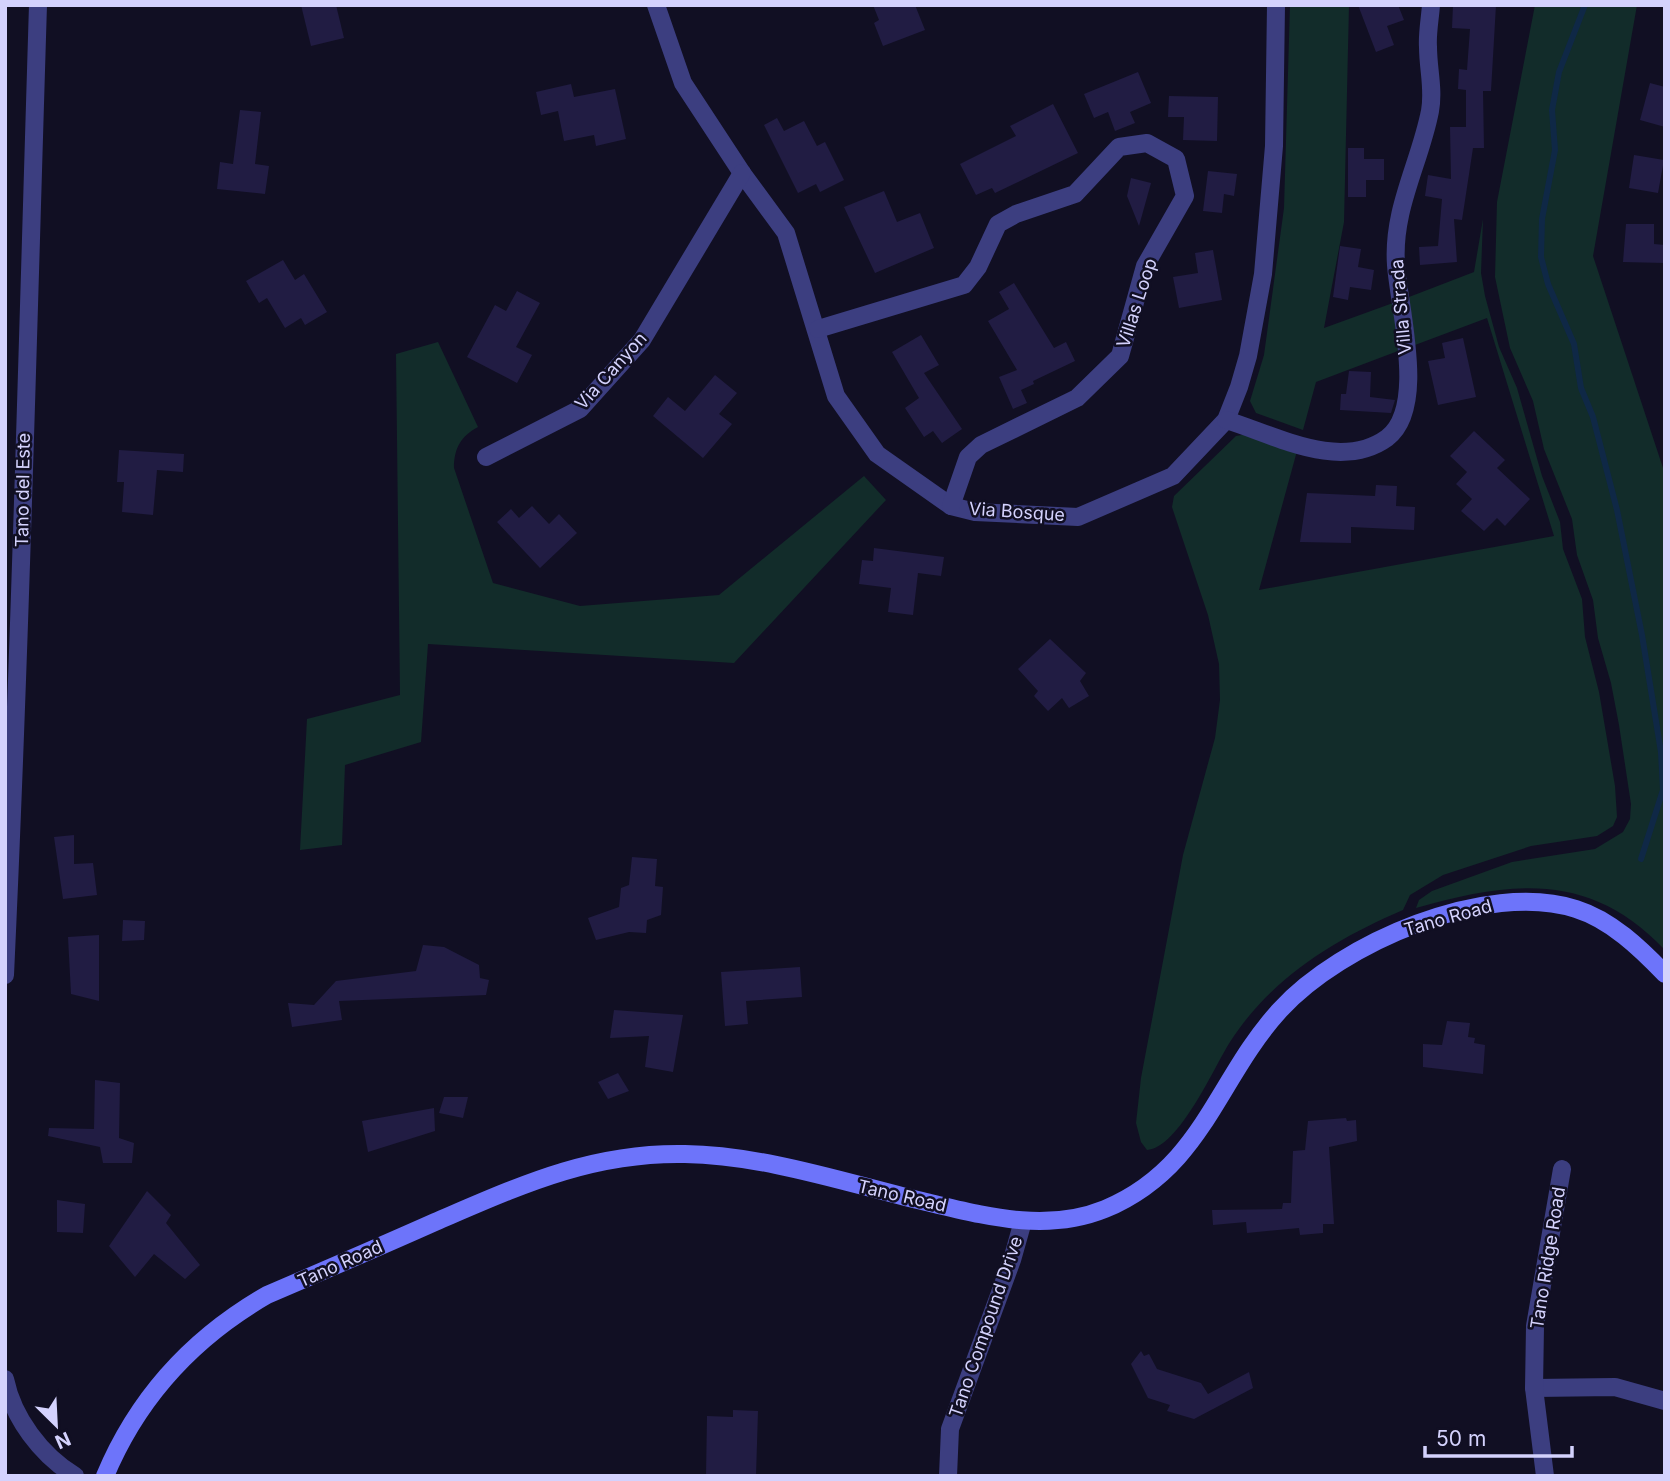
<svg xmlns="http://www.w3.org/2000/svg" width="1670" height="1481" font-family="Inter,sans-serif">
  <rect width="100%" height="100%" fill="#110f23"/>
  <g fill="#122c2a">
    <path d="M1290,5h59l-5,217 -20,106 69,-25 5,48 -82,31 -13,48 -47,-17 -6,-12 14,-46 20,-147z"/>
    <path d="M1535,5h102l-44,251 72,218v476c-75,-79 -153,-69 -249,-42l3,-8 13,-9 80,-29 83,-13 28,-17 7,-13 1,-15 -12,-79 -8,-42 -13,-45 -5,-38 -16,-45 -5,-36 -28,-70 -11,-48 -23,-53 -15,-71 2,-75z"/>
    <path d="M1483,219l-2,54 4,23 14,51 18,41 25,88 18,46 3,27 19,50 3,38 14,55 16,94 2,31 -4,9 -16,10 -66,10 -88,29 -33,20 -7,15c-68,29 -132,68 -173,132 -16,25 -51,106 -83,108l-6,-8 -5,-19 5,-45 42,-223 32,-117 5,-38 -1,-36 -11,-49 -36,-108 2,-11 62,-60 12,-2 49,17 -38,139 295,-54 -67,-218 -72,27 -6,-48 65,-25z"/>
    <path d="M438,342l40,85c-17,9 -24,21 -24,41l39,115 87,23 139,-11 145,-119 22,24 -152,163 -306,-19 -7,98 -76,23 -3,80 -42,5 7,-131 93,-24 -4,-341z"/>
  </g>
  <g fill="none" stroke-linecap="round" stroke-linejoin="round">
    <path stroke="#0f2846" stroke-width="6" d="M1585,5l-26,67 -7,38 3,40 -13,69 -1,38 7,27 26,60 7,44 12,29 24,93 25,125 19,117 2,38 -22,69"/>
  </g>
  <g fill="#211c43">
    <path d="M301,5h35l8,33 -33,8z"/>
    <path d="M873,5h42l10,25 -42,16 -9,-23 5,-3z"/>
    <path d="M1358,5h40l6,15 -17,6 7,19 -18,7z"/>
    <path d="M1453,5h43l-5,86h-8l1,57h-11l-11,72 -8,-1 3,43 -37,3 -1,-18 19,-1 4,-47 -17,-3 3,-21 23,4 -1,-52h16v-37l-8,-1 1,-20 8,1 3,-41 -18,-1z"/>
    <path d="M1138,72l13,31 -21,9 5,11 -20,8 -7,-19 -14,6 -10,-24z"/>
    <path d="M1650,83l15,4v40l-25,-7z"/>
    <path d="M571,84l3,13 41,-8 11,50 -30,7 -2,-11 -30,6 -6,-30 -17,4 -5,-23z"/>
    <path d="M1169,96l49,1 -1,44 -34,-1 1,-23h-16z"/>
    <path d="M1053,104l25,49 -83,40 -3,-5 -16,7 -16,-31 56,-28 -6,-10z"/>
    <path d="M240,110l21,2 -6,52 14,2 -4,28 -48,-5 3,-27 13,2z"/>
    <path d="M777,118l7,13 20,-10 13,25 8,-4 19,38 -24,12 -4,-8 -18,9 -34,-68z"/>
    <path d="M1348,148h16v11h20v21h-18v17h-18z"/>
    <path d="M1634,155l30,5 -6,33 -29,-5z"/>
    <path d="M1208,171l29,3 -3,22 -10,-2 -2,19 -19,-2z"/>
    <path d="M1131,178l20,5 -12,43 -12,-30z"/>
    <path d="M884,191l13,31 23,-9 14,35 -59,25 -31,-66z"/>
    <path d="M1626,224h28v20l11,1v18l-42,-1z"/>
    <path d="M1340,246l21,3 -3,18 16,3 -3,20 -21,-3 -2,13 -15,-3z"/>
    <path d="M1213,250l9,50 -43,8 -6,-31 25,-4 -3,-20z"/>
    <path d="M283,260l12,20 9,-6 23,38 -22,13 -4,-7 -16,10 -18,-30 -8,5 -13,-22z"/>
    <path d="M1014,283l40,65 12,-6 9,19 -42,20 1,3 -13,6 6,13 -14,6 -14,-32 18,-7 -29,-49 21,-12 -10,-17z"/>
    <path d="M517,291l23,12 -24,44 16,8 -15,28 -50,-26 28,-52 11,6z"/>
    <path d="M921,335l18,30 -15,8 38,56 -20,14 -9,-12 -9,6 -19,-29 14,-10 -27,-46z"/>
    <path d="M1463,338l13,59 -38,8 -10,-44 17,-3 -3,-15z"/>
    <path d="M1349,371l22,1 -1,25 25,3 -4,13 -51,-3 1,-16h5z"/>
    <path d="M715,375l22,18 -18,21 13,10 -29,34 -50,-42 15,-19 17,14z"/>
    <path d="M1474,431l31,29 -8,8 33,31 -25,27 -8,-8 -13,13 -23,-20 11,-12 -16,-15 11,-12 -17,-16z"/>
    <path d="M119,450l65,4 -1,18 -26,-2 -4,45 -31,-3 2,-30h-7z"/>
    <path d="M1376,485l21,1 -1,20 19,1 -1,23 -63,-3v16l-51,-1 7,-49 68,3z"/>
    <path d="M532,506l17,18 10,-10 18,19 -37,35 -43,-46 14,-13 8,9z"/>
    <path d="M874,548l70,9 -3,19 -23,-3 -5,42 -25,-3 3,-24 -32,-4 3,-24 11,1z"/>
    <path d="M1050,639l36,34 -6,8 9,15 -20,12 -7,-10 -14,13 -14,-15 4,-5 -20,-22z"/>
    <path d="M74,835v29l19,-1 4,32 -34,4 -9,-62z"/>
    <path d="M632,857l25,2 -2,27 8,1 -2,28 -14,5 -1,13 -17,-1 -33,8 -8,-22 31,-11 2,-19 8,-3z"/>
    <path d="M123,920l22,1 -1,19 -22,1z"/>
    <path d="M99,935v66l-28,-7 -3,-57z"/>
    <path d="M423,945l21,2 35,18 1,13 9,2 -3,15 -147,6 3,19 -50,7 -4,-24 26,2 22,-24 80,-10z"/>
    <path d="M800,967l2,30 -56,4 2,23 -23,2 -4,-54z"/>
    <path d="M614,1010l69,5 -10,57 -28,-5 4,-31 -39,2z"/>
    <path d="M1447,1021l23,2 -2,14 7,1 -1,5 11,2 -2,29 -60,-7v-23l19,1z"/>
    <path d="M618,1073l11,18 -21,8 -10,-17z"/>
    <path d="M95,1080l25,3 -1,55 15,5 -2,20h-29l-3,-16 -52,-11 1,-8 45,1z"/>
    <path d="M444,1097h24l-5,21 -24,-5z"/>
    <path d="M434,1108l1,23 -67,21 -6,-31z"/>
    <path d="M1346,1118l1,3 9,-1 1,21 -28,6 5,77h-11v9l-23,2 -1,-7 -52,5 -1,-11 -33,3 -1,-15 70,-1 1,-6h8l2,-52 12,-1 3,-29z"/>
    <path d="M147,1191l24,24 -5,8 34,42 -15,14 -31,-25 -19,23 -26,-31z"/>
    <path d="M57,1200l28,4 -2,29 -26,-1z"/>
    <path d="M1141,1351l3,5 5,-2 8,15 44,14 7,11 41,-22 4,16 -59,31 -27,-8 3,-6 -22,-7 -17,-34z"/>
    <path d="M733,1410l25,1 -2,65h-50l1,-60 26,1z"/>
  </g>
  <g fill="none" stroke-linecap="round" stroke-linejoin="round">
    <g stroke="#3c3e80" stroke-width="18">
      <path d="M656,5l27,78 59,90 44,60 50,163 41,58 74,52 24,6 103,5 95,-41 53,-56 13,-33 9,-31 15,-82 11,-128 2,-141"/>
      <path d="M818,329l146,-44 14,-18 20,-43 18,-10 59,-20 44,-47 28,-4 29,16 9,37 -40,70 -25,90 -43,42 -96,47 -13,12 -17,49"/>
      <path d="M1226,420c49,15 114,52 161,18 40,-30 12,-129 9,-173 -4,-56 24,-102 34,-154 4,-22 -2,-42 -2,-64 -1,-13 2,-28 3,-42"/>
      <path d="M486,457l94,-48 62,-69 100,-167"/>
      <path d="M5,975c15,-323 23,-646 33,-970"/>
      <path d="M5,1379c8,39 36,76 70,97"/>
      <path d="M1534,1388l81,-1 50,14"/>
      <path d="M948,1476l2,-47 62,-169 11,-39"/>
      <path d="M1545,1476l-11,-88 1,-62 27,-157"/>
    </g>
    <path stroke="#6d74fa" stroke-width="18" d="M105,1476c33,-79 89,-139 162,-181 56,-24 112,-48 168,-73 84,-36 156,-70 250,-68 79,1 165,30 241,48 60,14 120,31 179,7 98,-41 111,-129 175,-199 61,-67 207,-130 296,-101 35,11 64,39 89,65"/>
  </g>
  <g text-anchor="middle" stroke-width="5" stroke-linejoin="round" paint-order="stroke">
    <g font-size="18" fill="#d4d2fd" stroke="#110f23">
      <text transform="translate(1137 303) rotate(-72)" y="6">Villas Loop</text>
      <text transform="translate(1401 307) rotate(-95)" y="6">Villa Strada</text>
      <text transform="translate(611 371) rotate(-48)" y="6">Via Canyon</text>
      <text transform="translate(23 490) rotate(-89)" y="6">Tano del Este</text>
      <text transform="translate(1017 512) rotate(4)" y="6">Via Bosque</text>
      <text transform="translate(1448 918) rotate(-16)" y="6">Tano Road</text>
      <text transform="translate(902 1196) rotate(13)" y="6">Tano Road</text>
      <text transform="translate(1548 1258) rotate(-81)" y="6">Tano Ridge Road</text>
      <text transform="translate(340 1264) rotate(-24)" y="6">Tano Road</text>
      <text transform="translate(986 1327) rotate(-71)" y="6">Tano Compound Drive</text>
    </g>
  </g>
  <rect width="1670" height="1481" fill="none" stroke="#d4d2fd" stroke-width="14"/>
  <g transform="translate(56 1425) rotate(156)" stroke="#110f23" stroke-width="5" paint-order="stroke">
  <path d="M0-5L12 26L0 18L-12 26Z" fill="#d4d2fd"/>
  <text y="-10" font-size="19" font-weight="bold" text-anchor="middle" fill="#d4d2fd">N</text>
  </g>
  <path d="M1425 1446v10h147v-10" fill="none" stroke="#d4d2fd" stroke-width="3.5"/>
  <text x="1436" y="1446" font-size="21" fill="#d4d2fd" stroke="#110f23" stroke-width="5" paint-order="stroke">50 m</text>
</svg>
